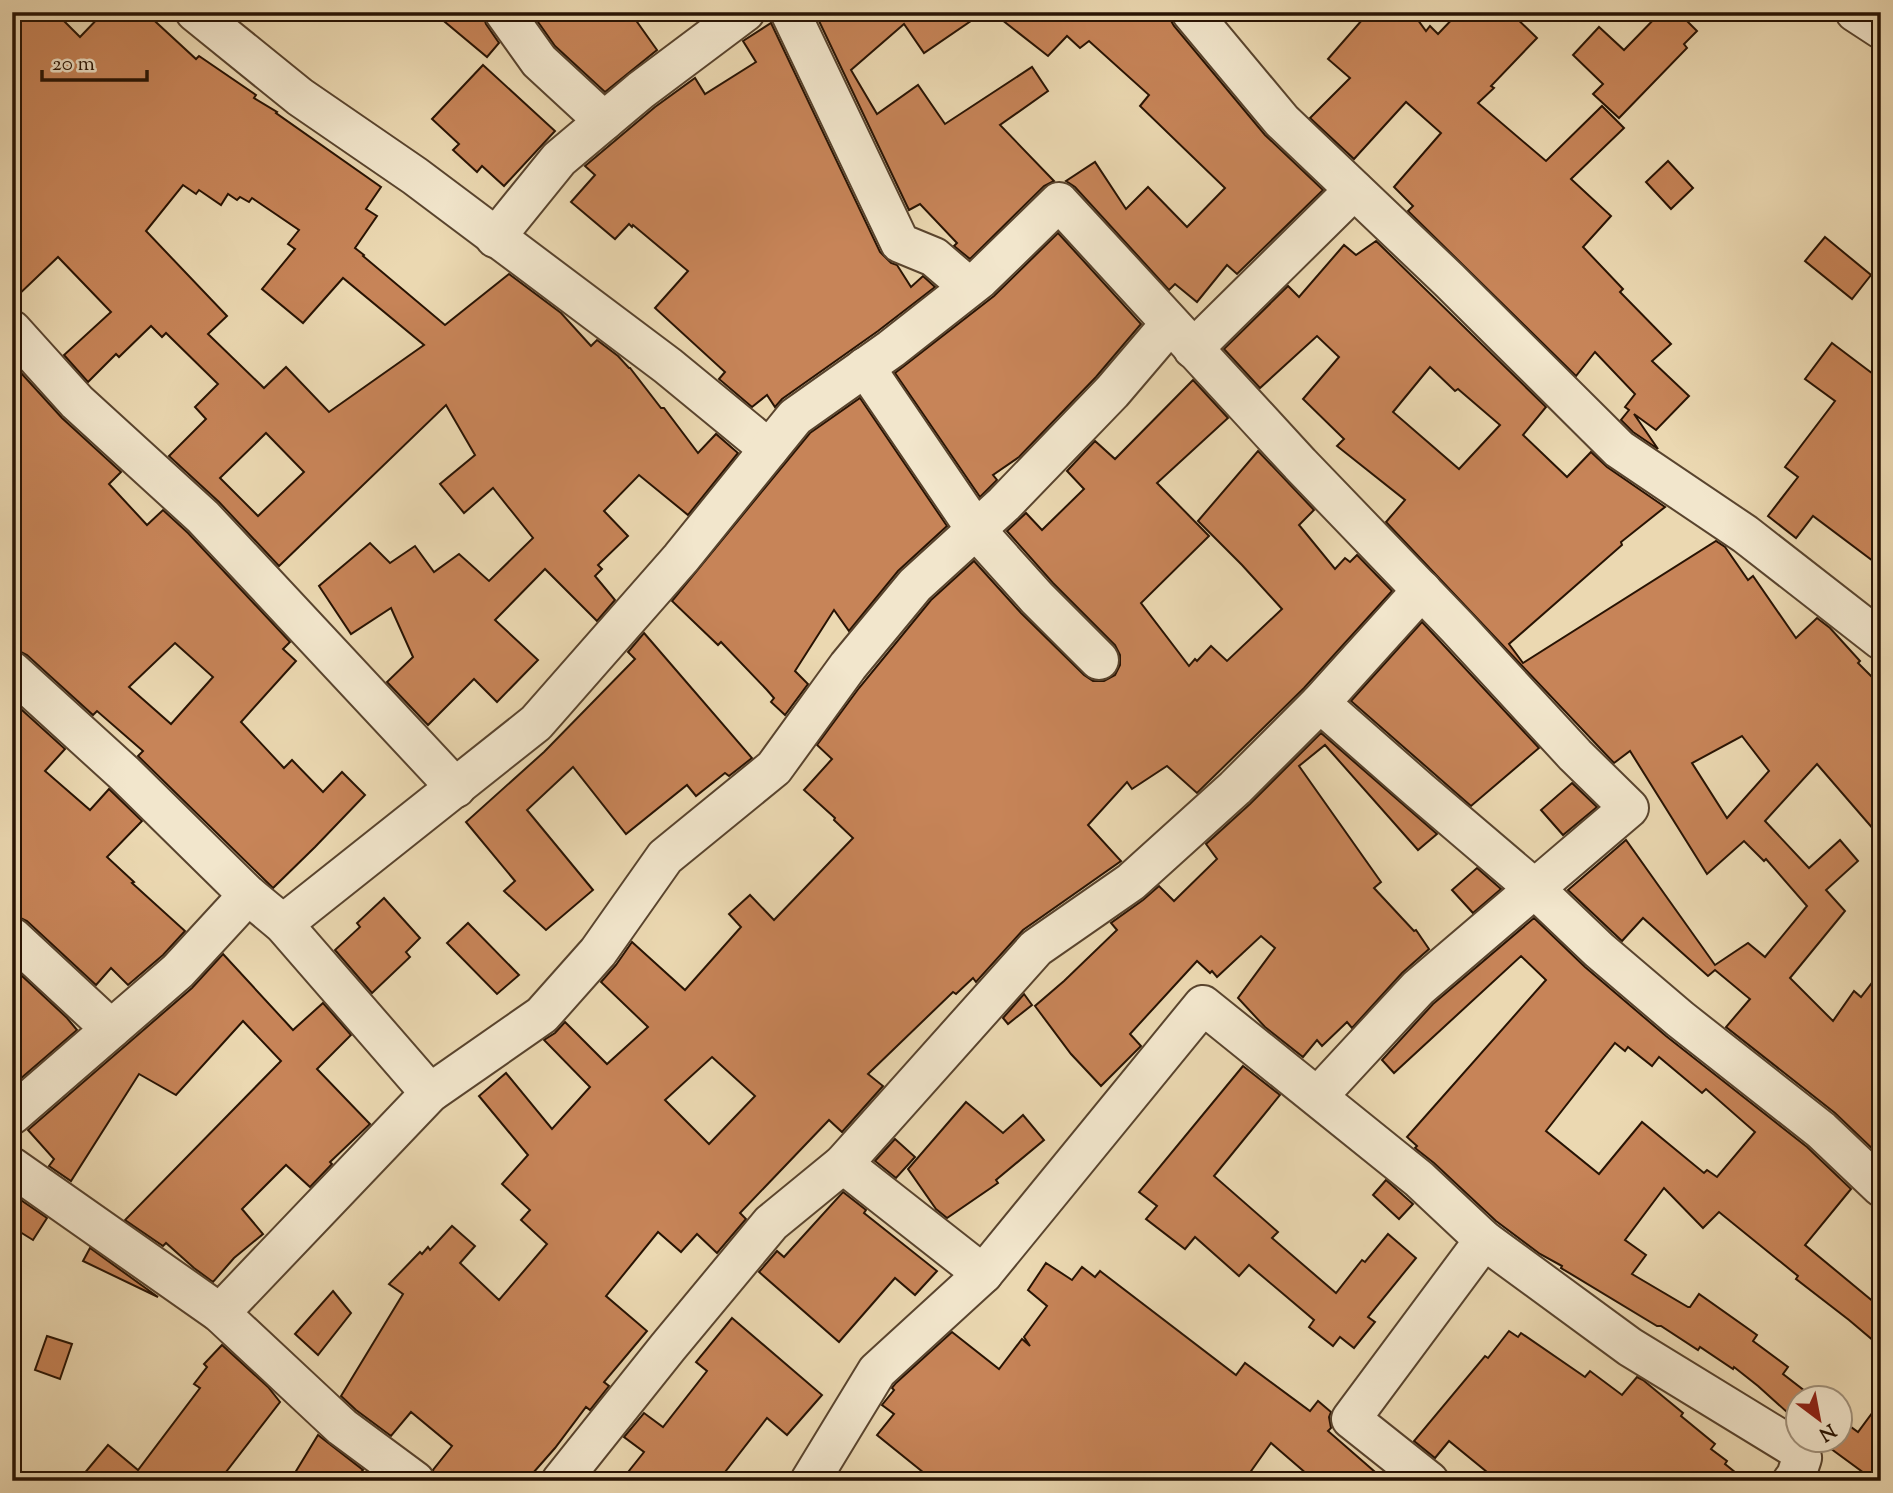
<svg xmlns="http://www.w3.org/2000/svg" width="1893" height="1493" font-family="'Sorts Mill Goudy',serif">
  <rect width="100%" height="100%" fill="#ebd8b1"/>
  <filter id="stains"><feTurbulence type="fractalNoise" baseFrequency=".00286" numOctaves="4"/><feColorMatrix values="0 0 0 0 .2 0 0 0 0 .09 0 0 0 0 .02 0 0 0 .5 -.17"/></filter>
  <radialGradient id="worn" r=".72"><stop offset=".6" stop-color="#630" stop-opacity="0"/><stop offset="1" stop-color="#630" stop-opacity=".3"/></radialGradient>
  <g fill="#c78458" stroke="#281303" stroke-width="2" fill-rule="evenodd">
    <path d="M12,12h43l25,25 24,-25h41l51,47 3,-3 57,39 -2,3 23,14 -1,1 105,74 -15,22 11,7 -22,32 9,7 -1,1 82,69 64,-51 52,39 30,33 6,-6 21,16 11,12h1l31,40h3l34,45 18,-19 22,19 -50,62 -49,-40 -35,36 24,25 -30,29 4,4 -7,7 20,24 -18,21 -52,-52 -50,51 43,40 -41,42 -23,-23 -46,46 -41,-43 26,-25 -22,-49 -40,26 -32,-48 51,-43 20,20 25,-17 19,26 25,-18 30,27 44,-43 -40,-50 -29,25 -24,-29 35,-29 -29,-50 -167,161 -60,-64 -50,-46 37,-37 -11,-12 23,-23 -52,-51 -4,4 -11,-11 -32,31 -3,-3 -28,28 -24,-27 47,-43 -53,-55 -46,44zM183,185l13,9 3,-4 22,15 7,-11 9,6 3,-3 9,5 3,-4 47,32 -11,14 7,5 -33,40 41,34 40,-45 81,67 -95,67 -43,-45 -22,21 -56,-54 19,-18 -81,-85zM266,433l38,39 -46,44 -38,-38z"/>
    <path d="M433,12h49l4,12 13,19 -12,14z"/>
    <path d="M531,12h99l27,38 -52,42 -50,-46z"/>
    <path d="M841,12h143l-60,41 -20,-29 -53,46 26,44 41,-29 27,39 87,-57 16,24 -48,34 54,56 -10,5 -74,73 -16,-13 3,-3 -37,-39 -11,6 -90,-189 10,-8 5,6z"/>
    <path d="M992,12h174l8,14 91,109 58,55 -86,84 -10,-9 -30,37 -22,-18 -6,6 -94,-103 -9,-6 29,-19 31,47 22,-22 39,40 38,-39 -85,-82 9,-11 -60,-54 -9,7 -13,-12 -19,20z"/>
    <path d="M1369,12h43l14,19 4,-5 8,8 21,-22h51l27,26 -46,48 3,2 -16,15 68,58 56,-55 22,22 -53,51 40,37 -28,31 40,42 -3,3 51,52 -19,17 37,35 -33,34 -22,-16 24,35 -25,-17 -12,-12 8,-10 -4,-3 10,-13 -40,-42 -19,24 -168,-165 5,-5 -19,-19 47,-54 -35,-31 -52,57 -44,-41 40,-40 -22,-19z"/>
    <path d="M1661,12h17l19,19 -13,13 3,4 -68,70 -26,-24 10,-10 -30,-29 26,-28 25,23z"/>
    <path d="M771,23l109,229 11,11 6,2 14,22 12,-11 12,11 -57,44 -96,68 -7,8 -8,-12 -15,12 -33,-28 6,-7 -70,-64 33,-37 -55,-46 -1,2 -3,-3 -14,15 -44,-37 24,-27 -10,-9 70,-59 40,-29 10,16 51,-32 -13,-21z"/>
    <path d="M483,65l72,66 -51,55 -22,-20 -5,6 -24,-22 6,-6 -27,-25z"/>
    <path d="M1668,161l25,27 -22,21 -25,-27z"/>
    <path d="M1058,233l83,91 -45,53 -77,80 -26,18 4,5 -17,17 -85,-124 99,-77z"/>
    <path d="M1825,237l46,38 -19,24 -47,-38z"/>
    <path d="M1376,241l170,166 -23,28 44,42 24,-25 16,15 58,40 -44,35 1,3 -113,99 14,19 193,-122 9,6 23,33 5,-4 43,62 21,-20 13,10 30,33 -2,2 23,23v152l-64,-74 -52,57 44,47 31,-28 18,21 -32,29 19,21 -55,67 43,43 21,-30 7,6 20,-26v181l-2,3 -44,-42 -109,-86 24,-28 -35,-29 -7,6 -65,-58 -21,23 -54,-51 58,-50 89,125 33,-22 17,14 42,-51 -41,-47 -2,2 -20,-20 -37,33 -77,-123 -16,12 -228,-241 19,-22 -68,-54 7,-7 -41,-40 36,-42 -22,-21 -57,52 -36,-39 64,-63 11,11 45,-52 12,10zM1430,367l25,24 3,-2 42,36 -41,44 -66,-57zM1742,736l27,35 -42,47 -35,-55z"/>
    <path d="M1832,343l49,37v187l-68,-51 -17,22 -28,-22 30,-39 -13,-10 50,-66 -30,-22z"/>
    <path d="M12,363l50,55 59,54 -12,12 38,41 16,-15 25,23 102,109 -7,7 13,12 -55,61 43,46 8,-8 31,32 19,-20 23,23 -50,52 -42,41 -135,-132 5,-5 -46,-40 -4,4 -66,-60 -10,-5h-5zM175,643l38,34 -42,47 -42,-37z"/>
    <path d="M1193,380l35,38 -71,65 52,53 -68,67 48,63 6,-7 2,2 14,-15 16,15 55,-52 -40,-44 -44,-44 60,-70 56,59 -15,15 36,44 10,-11 5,4 7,-7 35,36 -88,97 -107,105 -30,-27 -35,23 -5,-7 -39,43 33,36 -98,69 -47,52 -3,-4 -17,16 -3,-2 -85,82 15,12 -41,46 -13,-12 -89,93 6,6 -29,34 -20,-19 -16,18 -23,-20 -52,64 41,35 -43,51 5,4 -19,24 -4,-3 -31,41 -29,33h-90l-3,-11 19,-24 -41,-34 -20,24 -35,-26 -15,-14 62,-102 -14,-10 31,-32 2,2 6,-7 2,3 22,-24 23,20 -15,17 39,37 48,-56 -26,-24 9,-10 -28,-26 26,-29 -49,-59 27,-23 46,56 38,-42 -46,-47 11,-7 10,-11 42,42 41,-37 -47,-45 15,-17 16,-23 53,48 56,-63 -12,-13 21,-19 24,25 79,-82 -19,-18 1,-2 -31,-28 28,-31 -15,-14 42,-57 72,-88 43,-39 47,52 63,62 9,6h11l11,-6 5,-10v-10l-5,-10 -62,-62 -46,-52 19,-18 16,17 42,-41 -17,-18 28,-30 20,18zM712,1057l43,39 -46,48 -44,-44z"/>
    <path d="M860,398l87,128 -49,45 -49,60 -15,-21 -39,61 13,13 -23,31 -14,-13 3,-4 -7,-8 -46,-48 -3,3 -46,-44 138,-168z"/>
    <path d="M1422,622l117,126 -68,58 -120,-105z"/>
    <path d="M644,633l108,125 -23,18 -4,-3 -29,23 -9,-11 -61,49 -53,-67 -46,43 66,80 -47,40 -42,-39 11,-10 -49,-59 78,-70 91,-93 -7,-7z"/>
    <path d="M12,701l53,48 -20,22 45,39 19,-21 33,32 -35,36 27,25 -2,1 53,48 -22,24 -35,30 -17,-17 -15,17 -69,-64 -15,-7z"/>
    <path d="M1321,733l116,101 -19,16 -93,-105 -26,21 82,116 -7,6 40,43 2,-1 13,19 -27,24 -50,55 -5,-6 -25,24 -5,-6 -14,17 -38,-30 -27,-29 37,-50 -14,-12 -44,41 -5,-6 -2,2 -13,-12 -67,73 11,12 -40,40 -30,-32 -36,-48 29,-25 53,-51 -6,-7 32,-23 16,-14 15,15 43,-42 -11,-15 44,-40z"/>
    <path d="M1572,783l25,24 -34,28 -22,-25z"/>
    <path d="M1477,868l24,21 -28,24 -21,-23z"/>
    <path d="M384,898l36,40 -14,14 4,5 -38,36 -37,-43 25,-23 -3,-4z"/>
    <path d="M1534,918l51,49 81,69 141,111 44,42 -46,56 76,63v39l-32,-27 -53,-41 2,-3 -79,-64 -16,16 -39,-40 -39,52 21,15 -14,19 56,33h2l9,-13 58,41 -4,6 35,26 -5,7 31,24h-16v24l-40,-36 -24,-19 -1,2 -33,-22 -2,3 -37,-24h-4l-96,-58 1,-2 -22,-12 -44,-33 -62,-58 -19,-15 2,-2 -10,-9 139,-157 -25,-24 -127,117 -12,-13 51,-56zM1615,1043l10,8 3,-4 24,19 7,-9 43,36 4,-4 49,43 -38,45 -10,-7 -3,3 -62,-51 -43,52 -53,-43z"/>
    <path d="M468,923l51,52 -22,19 -50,-51z"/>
    <path d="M223,954l70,76 30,-27 28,32 -34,34 53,55 -40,38 2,2 -22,23 -24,-22 -44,44 21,25 -29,24 -21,24 -19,-14 -28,-25 -3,3 -38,-26 156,-159 -38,-40 -67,74 -37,-21 -68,107 -22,-15 5,-7 -26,-29 164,-142z"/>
    <path d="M21,975l46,43 10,12 -65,56v-103z"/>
    <path d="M1024,994l8,11 -24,19 -5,-6z"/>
    <path d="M1243,1066l37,29 -66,81 64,56 -6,6 64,55 26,-33 3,2 23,-28 28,24 -48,59 7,5 -21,26 -14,-11 -7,9 -24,-19 5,-7 -65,-55 -10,11 -44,-39 -10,12 -39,-30 11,-13 -18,-14z"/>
    <path d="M966,1102l37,31 20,-18 21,25 -48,40 2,3 -51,35 -11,-9 -28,-40z"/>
    <path d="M895,1139l20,18 -19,21 -21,-17z"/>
    <path d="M1386,1180l27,24 -14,15 -26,-24z"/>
    <path d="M843,1192l23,18 -2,3 73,58 -22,24 -20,-17 -56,64 -80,-70 18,-21 7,6z"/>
    <path d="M12,1194l35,24 -14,22 -21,-13z"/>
    <path d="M90,1248l68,49 -75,-36z"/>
    <path d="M1046,1263l26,17 10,-13 13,10 5,-6 136,104 9,-12 65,48 8,-10 13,11 -2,5 2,11 -3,3 54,47 3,-4 9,7h-79l-44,-38 -27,38h-310l-57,-46 17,-21 -12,-9 12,-15 -2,-2 4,-5 56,-51 47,37 23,-30 8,7 -6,-9 23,-31 -19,-16z"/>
    <path d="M333,1291l18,22 -33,42 -23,-21z"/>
    <path d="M732,1318l90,77 -35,40 -20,-17 -49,63h-97l23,-29 -20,-15 20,-24 19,14 44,-56 -11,-9z"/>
    <path d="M1509,1331l9,6 3,-4 64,44 5,-6 32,24 15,-18 6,3 40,33 -2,3 34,28 -4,5 16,12 -2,3 21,17h-248l-49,-40 -14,17 -21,-17 71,-85 3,2z"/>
    <path d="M47,1336l25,8 -12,35 -25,-9z"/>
    <path d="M222,1345l46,42 12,15 -61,79h-141l30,-36 30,25 62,-82 -6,-4 13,-17 -3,-3z"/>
    <path d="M1881,1401v80h-6l-56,-41h21v-21l18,13z"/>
    <path d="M318,1435l45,35 -10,11h-63z"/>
  </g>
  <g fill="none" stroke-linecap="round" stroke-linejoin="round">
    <g stroke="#59442e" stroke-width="42">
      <g id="minor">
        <path d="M195,12l105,85 115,79 253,190 101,83"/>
        <path d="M504,12l35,49 65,60"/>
        <path d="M790,12l110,231 34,14 35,30"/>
        <path d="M1191,12l91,109 167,159 170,169 126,85 136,106"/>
        <path d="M1855,12l26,17"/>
        <path d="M495,238l64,-79 82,-69 104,-78"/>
        <path d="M12,330l65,72 126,115 253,271"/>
        <path d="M1193,349l161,-159"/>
        <path d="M865,367l111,163 61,68 62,62"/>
        <path d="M12,671l112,102 124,122 35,29 147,169"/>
        <path d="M1320,703l99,87 115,98 65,62 81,69 141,111 60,57"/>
        <path d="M283,924l253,-201 145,-165 114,-141 96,-68 89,-70 79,-77 241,262 157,163 118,128 54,53 -211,180 -100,108"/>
        <path d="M12,937l99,92"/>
        <path d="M12,1115l166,-144 70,-76"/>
        <path d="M843,1164l140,110"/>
        <path d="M12,1167l208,146 122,114 73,54"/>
        <path d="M220,1313l210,-220 112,-78 56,-63 67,-95 109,-89 74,-102 67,-81 89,-81 108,-112 58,-68"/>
        <path d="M561,1481l107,-134 103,-124 72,-59 193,-216 95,-66 104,-94 85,-85 102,-113"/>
        <path d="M810,1481l67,-110 106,-97 220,-269 216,174 65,61 146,107 165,101 7,10 -6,18 -4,5"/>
        <path d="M1429,1481l-78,-62 133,-179"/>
      </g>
    </g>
    <use href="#minor" stroke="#f2e6cc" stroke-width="38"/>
  </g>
  <rect width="1893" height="1493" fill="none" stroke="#ebd8b1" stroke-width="42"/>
  <rect x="14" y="14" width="1865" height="1465" fill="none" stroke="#281303" stroke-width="3.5"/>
  <rect x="21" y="21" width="1851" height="1451" fill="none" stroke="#281303" stroke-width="2"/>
  <g transform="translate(1819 1419) rotate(148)"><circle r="33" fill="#f2e6cc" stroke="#a1927c" stroke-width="2"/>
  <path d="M0-5L12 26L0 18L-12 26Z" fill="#8f2418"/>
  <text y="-10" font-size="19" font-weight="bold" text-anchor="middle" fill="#281303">N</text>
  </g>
  <path d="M42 70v10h105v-10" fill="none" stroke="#281303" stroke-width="3.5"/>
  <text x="52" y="70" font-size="21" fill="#281303" stroke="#f2e6cc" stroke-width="5" paint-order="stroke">20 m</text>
  <rect width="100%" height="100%" filter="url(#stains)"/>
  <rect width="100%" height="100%" fill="url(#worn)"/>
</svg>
